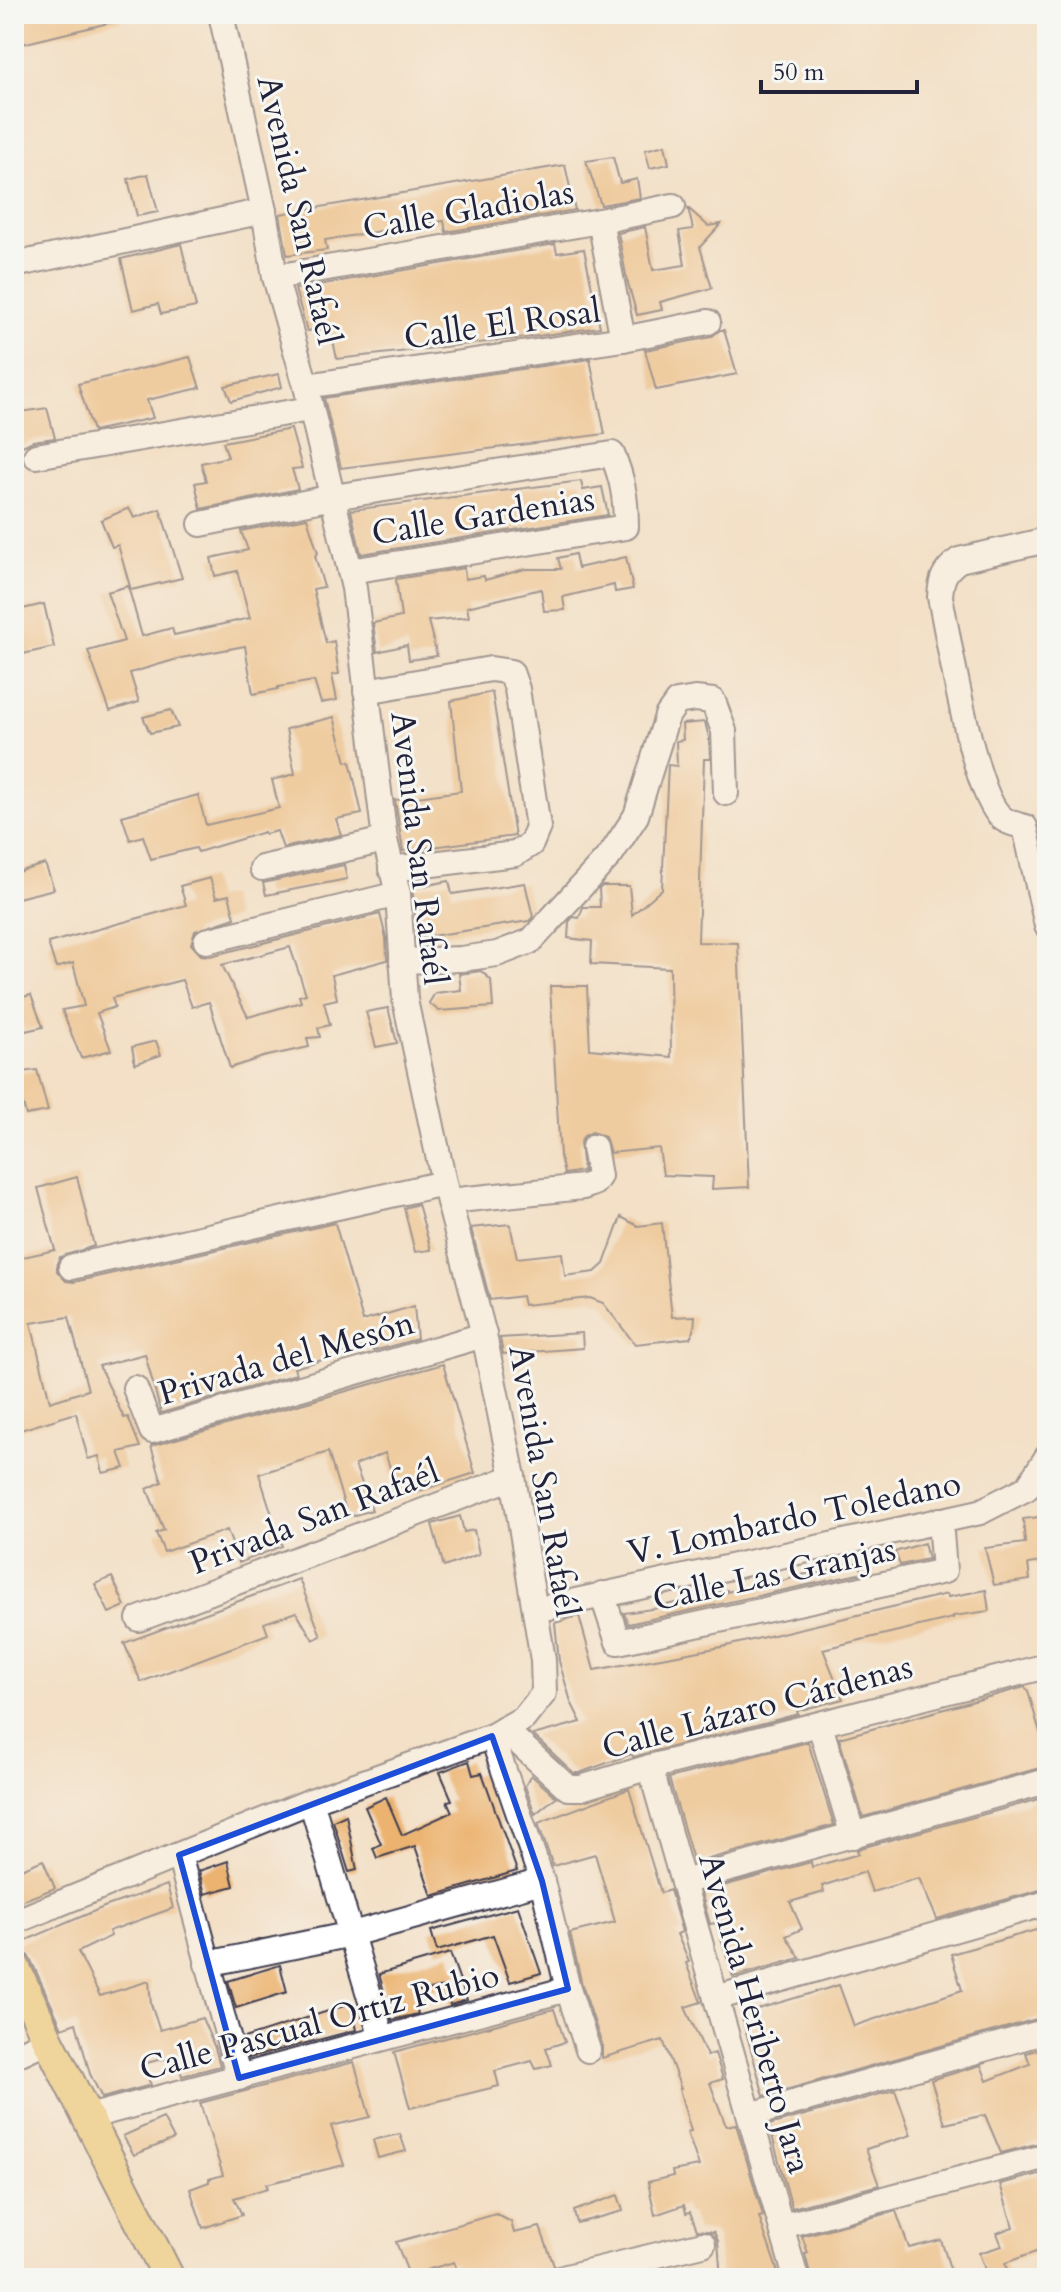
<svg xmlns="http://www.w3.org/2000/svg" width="1061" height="2292" font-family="Cardo,serif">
  <rect width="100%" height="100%" fill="#f6f6f2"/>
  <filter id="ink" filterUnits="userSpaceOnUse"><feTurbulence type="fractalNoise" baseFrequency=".0125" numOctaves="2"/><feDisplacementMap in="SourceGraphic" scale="16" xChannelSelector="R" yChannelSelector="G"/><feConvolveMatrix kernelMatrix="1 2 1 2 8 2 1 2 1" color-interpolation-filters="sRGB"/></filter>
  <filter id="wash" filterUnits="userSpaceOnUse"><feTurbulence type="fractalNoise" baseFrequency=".006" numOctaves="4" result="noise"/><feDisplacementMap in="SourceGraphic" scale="32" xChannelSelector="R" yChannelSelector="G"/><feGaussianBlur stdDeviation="1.8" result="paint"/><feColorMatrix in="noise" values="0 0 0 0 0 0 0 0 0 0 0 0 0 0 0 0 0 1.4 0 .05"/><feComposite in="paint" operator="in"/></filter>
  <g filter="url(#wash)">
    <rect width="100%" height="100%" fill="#f3e0c7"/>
    <g id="blocks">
      <g fill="#ecb36f" fill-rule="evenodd">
        <path d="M14,14h106l1,6 -107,26z"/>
        <path d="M665,145l4,19 -19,4 -5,-18z"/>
        <path d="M613,157l7,26 17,-4 3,19 -39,7 -15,-44z"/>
        <path d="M565,165l10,45 -129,22 -2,-11 -119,19 2,10 -40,5 -7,-41z"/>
        <path d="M148,174l10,38 -21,4 -9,-37z"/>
        <path d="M688,208l20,18 13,-2 -21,23 12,41 -52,14 2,8 -25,5 -10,-35 -9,-47 27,-6 8,43 32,-5 -6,-34 14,-2z"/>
        <path d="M181,244l15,63 -35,7 -3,-10 -25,6 -12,-51z"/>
        <path d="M555,244l2,9 27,-4 16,78 -76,11 -187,21 -7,-32 -23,4 -12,-42z"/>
        <path d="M720,330h4l13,44 -81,16 -11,-40 66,-13z"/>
        <path d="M190,357l10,31 -53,12 6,18 -60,13 -15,-47z"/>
        <path d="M590,359l15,75 -264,34 -17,-70z"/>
        <path d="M279,374l3,13 -51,14 -6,-15z"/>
        <path d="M47,408l8,30 -22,3 -19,9v-37z"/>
        <path d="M291,429l11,39 -10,1 6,20 -97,20 -6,-26 11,-2 -5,-18 27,-6 -5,-15z"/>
        <path d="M581,481l2,9 19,-3 6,28 -247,39 -10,-44z"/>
        <path d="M129,508l5,10 26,-9 22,69 -51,12 -13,-45 -6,2 -11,-27z"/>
        <path d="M307,518l11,35 -3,3 9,31 -11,2 13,54 8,-2 5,33 -7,1 5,25 -16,3 -7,-22 -36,6v2l-25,5 -8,-48 -64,12 -51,15 9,29 -29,9 -22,-60 36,-10 -17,-49 21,-6 14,50 30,-8 2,7 76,-17 -13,-47 -22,5 -4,-18 37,-8 -7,-19z"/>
        <path d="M575,554l3,14 48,-11 7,32 -18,3 -1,-7 -51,12 2,13 -21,1 -3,-22 -74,18 2,10 -41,4 9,35 -28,4 -2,-15 -30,7 -4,-29 28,-6 -5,-38 68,-11 1,11 19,-3 1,4 40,-11h36l-3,-11z"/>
        <path d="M44,604l10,43 -31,7 -9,-43z"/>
        <path d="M492,692l23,144 -112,15 -8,-51 66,-9 -10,-90z"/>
        <path d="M171,710l7,17 -28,6 -7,-16z"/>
        <path d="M334,717l12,45 4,-1 12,53 -26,5 5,16 -58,13 -6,-17 -12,3 -1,-2 -66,20 -2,-4 -45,11 -8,-23 -13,4 -8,-24 76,-21 8,30 73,-17 -7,-28 23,-6 -9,-45z"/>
        <path d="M705,722l4,16 1,21h-6l-6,183 40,1 11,244 -37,2 1,-12 -50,-2 -4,-27 -49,5 -5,-16 -13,-5 -8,4 -4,7 3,28 -19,3 -4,-18 -10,-170h37l3,63 81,8 -1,-89 -79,-4 1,-23 -24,-3 1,-16 4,-5 6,1 4,-11h17l-1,-18 3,-3h27l3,29 30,-26 6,-124 9,1 -1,-25 7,-1 -1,-16z"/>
        <path d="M45,864l9,25 -40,10v-26z"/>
        <path d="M344,865l3,14 -81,16 -3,-12z"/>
        <path d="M210,878l6,20 13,-3 6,23 -40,13 -4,13 10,11 9,1 170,-42 6,24 1,22 -55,15 5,24 -13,3 6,23 -12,3 2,9 -13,1 2,9 -46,10 -33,11 -21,-66 -17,5 -10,-27 -70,18 3,9 -18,6 14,37 -30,8 -19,-48 22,-4 -11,-43 -17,5 -8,-25 138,-38 -6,-19zM290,947l16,47 -7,2 2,6 -53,15 -26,-52z"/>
        <path d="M449,881l3,13 73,-11 8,34 -4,4 -111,17 -6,-50z"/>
        <path d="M481,971l10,9 2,27 -54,4 -10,-8 6,-10 26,-3 -2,-16z"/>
        <path d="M31,995l12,32 -18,4 -11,-24v-8z"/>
        <path d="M388,1008l9,35 -21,4 -10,-35z"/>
        <path d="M156,1041l5,14 -26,9 -3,-17z"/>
        <path d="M37,1070l11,41 -22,4 -12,-42z"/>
        <path d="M77,1177l17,69 -34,11 -3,6v8l9,10 8,1 261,-59 28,98 51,-15 3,33 -44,12 -2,-5 -77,22 2,6 -135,39 -16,-59 -46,12 25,52 4,-1 12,30 -21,5 6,16 -22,5 -4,-17 -11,3 -12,-46 -62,19v-173l41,-9 -17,-62zM69,1317l19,73 -38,12 -19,-79z"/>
        <path d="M418,1204l13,46 -16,2 -11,-44z"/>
        <path d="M621,1217l17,9 24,-3 10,94 23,-1 -1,15 -4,7 -55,6 -32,-41 -13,-5 -66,7 -2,-9 -32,4 -19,-72 39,-4 7,34 45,-5 3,23 30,-4 9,-8z"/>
        <path d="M582,1333l1,15 -80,6 -3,-16z"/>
        <path d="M443,1364l32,109 -75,24 -15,-44 -30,12 17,45 -24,7 -20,-65 -69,22 23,72 -43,17 -12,-33 -63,22 -8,-19 8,-3 -17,-41 15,-7 -11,-36z"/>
        <path d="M460,1516l4,16 10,-2 5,24 -35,13 -12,-43z"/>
        <path d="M1047,1516v45l-19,3 2,16 -36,5 -9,-37 40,-5 -2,-24z"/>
        <path d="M924,1543l4,16 -28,6 -5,-13z"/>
        <path d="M859,1562l4,11 -235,51 -4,-11 42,-6v-2l42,-9 -1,-3 20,-3v2l44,-11 1,3 37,-11 1,3z"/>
        <path d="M112,1577l13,29 -16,7 -14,-29z"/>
        <path d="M299,1579l22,57 -8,4 -17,-28 -32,11 4,11 -127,48 -17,-39z"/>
        <path d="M986,1590l3,21 -36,5v2l-130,31 20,50 -46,12 1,3 -165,43 -1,-3 -53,19h-5l-41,-38 48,-13 -10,-20 -12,-41 -4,-38 19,-6 5,-1 15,54 128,-23 225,-53 1,3z"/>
        <path d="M1025,1687l3,4 19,66v9l-184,51 -24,-79z"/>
        <path d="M808,1742l26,83 -140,38 -25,-85z"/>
        <path d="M469,1761l4,14 9,-2 35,98 -85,25 -17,-50 -38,12 -4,-10 8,-4 -16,-37 21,-10 16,38 50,-23 -5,-11 5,-1 -12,-28z"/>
        <path d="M531,1775l25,22 -21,17 -10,-28z"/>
        <path d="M629,1789l32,104 9,-3 12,42 -5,2 12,28 -3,1 15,39 -16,5 22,49 8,-3 8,26 -13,4 16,43 10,-2 27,92 -4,1 21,61h-59l-3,-37 -4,-9 -17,-2 -7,-18 -4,1 -2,-8 -29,10 -7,-33 25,-6 -1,-5 27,-5 -12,-34 4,-1 -12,-42h2l-18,-49 -61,18v-13l-20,-60 -12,-52 45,-11 -20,-68 -42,12 -15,-43z"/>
        <path d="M1047,1797v91l-110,31 -18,-41 -47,14 -7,-20 -43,14 2,6 -34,10 12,27 -16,7 14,22 -67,19 -17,-54 -6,1 -9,-32 110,-30 1,5 47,-13 -2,-4 4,-2z"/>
        <path d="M346,1815l11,55 -8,2 -16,-51z"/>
        <path d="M43,1860l12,28 -41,16v-32z"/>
        <path d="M228,1861l6,25 -29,8 -6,-23z"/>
        <path d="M167,1885l6,23 -64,23 2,5 -33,16 22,44 49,-15 2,23 9,26 42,-12 13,30 5,18 -38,10 -6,-20 -34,8 9,21 -49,13 -12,-24 -14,-51 -14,5 -32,-70 -13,-14 87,-37z"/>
        <path d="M518,1907l23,66 -31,9 -17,-47 -56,16 -6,-20z"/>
        <path d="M1047,1927v89l-283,80 -23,-82 98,-29 15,41 108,-36 -11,-36z"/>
        <path d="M450,1953l17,47 -17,5 -4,-18 -33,5 5,22 -26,6 -13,-46z"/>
        <path d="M280,1965l7,27 -51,16 -8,-27z"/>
        <path d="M350,2004l6,26 -107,28 -5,-20z"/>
        <path d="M554,2009l11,33 -19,6 6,17 -16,4 -4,-8 -37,10 4,15 -89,22 -16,-56z"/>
        <path d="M1047,2047v94l-46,12 -16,-38 -40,9 -14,-44 50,-15 6,16 43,-17 -4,-11z"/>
        <path d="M354,2062l16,55 -39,9 13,39 -78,19 2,4 -34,10 8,17 -39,13 -13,-39 19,-7v-3l14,-4 -23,-72z"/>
        <path d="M895,2090l16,45 -45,14 13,36 -87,23 -23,-83z"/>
        <path d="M163,2118l11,21 -40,16 -11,-19z"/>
        <path d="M400,2134l6,17 -28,7 -5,-18z"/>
        <path d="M1047,2172v76l-42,15 5,15h-22l-9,-25 23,-7 -5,-13 16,-6 -13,-43z"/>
        <path d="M618,2195l5,16 -46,12 -3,-12z"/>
        <path d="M896,2211l13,37 32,-8 12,38h-142l-6,-24 3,-1 -6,-17z"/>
        <path d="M496,2214l15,8 3,11 26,-6 14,39 -7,11 -87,1 -6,-16 -45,13 -13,-33z"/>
      </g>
    </g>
  </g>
  <g filter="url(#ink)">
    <use href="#blocks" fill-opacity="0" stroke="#413e50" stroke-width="2"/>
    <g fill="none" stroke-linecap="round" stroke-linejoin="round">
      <g stroke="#413e50" stroke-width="28">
        <g id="minor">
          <path d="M600,221l23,118"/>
          <path d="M14,265l250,-54"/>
          <path d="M275,277l325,-56 73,-15"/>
          <path d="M306,386l317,-47 85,-17"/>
          <path d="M36,456l274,-47"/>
          <path d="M201,524l132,-27 279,-43c11,25 14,46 14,73l-276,44"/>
          <path d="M1047,540l-88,20c-15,11 -18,19 -19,37 9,42 33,198 62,221 6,5 16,7 23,9l22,99"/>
          <path d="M366,691l125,-22 20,3 6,17 21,138 -7,17 -16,10 -124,15"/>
          <path d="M262,868l123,-28"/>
          <path d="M206,941l192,-47"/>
          <path d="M402,961l59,-2 36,-5 34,-13 80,-87 25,-38 31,-100 10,-14 18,-3 18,2 11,30 2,62"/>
          <path d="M449,1201l134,-14 11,-4 5,-7 -5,-29"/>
          <path d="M71,1267l373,-84"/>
          <path d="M135,1388l17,43 332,-96"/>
          <path d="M602,1594l16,48 326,-71 -4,-51"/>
          <path d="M535,1610l445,-98 47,-24 20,-31"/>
          <path d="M139,1619l374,-142"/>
          <path d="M820,1725l33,111"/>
          <path d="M504,1729l64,59h13l69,-21 397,-101"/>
          <path d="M492,1736l50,145 26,108 20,61"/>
          <path d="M650,1767l146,511"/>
          <path d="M311,1801l71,237"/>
          <path d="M179,1855l60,223"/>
          <path d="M683,1882l364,-101"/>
          <path d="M14,1922l297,-121 181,-65 32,-18 20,-25 -1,-33 -30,-183 -29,-142 -40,-152 -39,-183 -7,-106 -13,-54 -31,-252 -48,-202 -31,-109 -11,-66 -43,-197"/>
          <path d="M207,1964l145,-30 190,-53"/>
          <path d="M716,1998l331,-95"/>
          <path d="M14,2056l34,-16"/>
          <path d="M750,2115l297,-84"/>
          <path d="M88,2117l480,-128"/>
          <path d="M782,2226l265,-70"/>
          <path d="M562,2278l141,-34"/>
        </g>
      </g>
      <g stroke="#413e50" stroke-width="34">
        <path id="major" d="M14,1966l34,74 121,238"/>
      </g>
      <use href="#minor" stroke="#fff" stroke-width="24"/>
      <use href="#major" stroke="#ebc669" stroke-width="30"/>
    </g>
  </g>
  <path d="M0 0H1061V2292H0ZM492,1736l50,145 26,108 -329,89 -60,-223z" fill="#f3e0c7" fill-opacity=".55" fill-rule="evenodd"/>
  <path fill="none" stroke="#1d4ed8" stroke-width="6" stroke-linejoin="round" d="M492,1736l50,145 26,108 -329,89 -60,-223z"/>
  <g text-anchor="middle" stroke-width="6" stroke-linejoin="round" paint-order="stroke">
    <g font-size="34" fill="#22223b" stroke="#f6f6f2">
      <text transform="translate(468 209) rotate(-10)" y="12">Calle Gladiolas</text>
      <text transform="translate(300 210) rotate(77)" y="12">Avenida San Rafaél</text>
      <text transform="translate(502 323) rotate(-8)" y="12">Calle El Rosal</text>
      <text transform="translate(483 515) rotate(-9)" y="12">Calle Gardenias</text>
      <text transform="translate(420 848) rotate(83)" y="12">Avenida San Rafaél</text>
      <text transform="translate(286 1357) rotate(-16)" y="12">Privada del Mesón</text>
      <text transform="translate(545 1481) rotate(80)" y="12">Avenida San Rafaél</text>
      <text transform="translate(314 1516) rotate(-21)" y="12">Privada San Rafaél</text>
      <text transform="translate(794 1517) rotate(-12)" y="12">V. Lombardo Toledano</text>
      <text transform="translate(774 1573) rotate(-12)" y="12">Calle Las Granjas</text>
      <text transform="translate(757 1706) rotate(-15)" y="12">Calle Lázaro Cárdenas</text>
      <text transform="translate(756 2013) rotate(74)" y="12">Avenida Heriberto Jara</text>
      <text transform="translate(319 2021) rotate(-15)" y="12">Calle Pascual Ortiz Rubio</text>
    </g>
  </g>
  <rect width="1061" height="2292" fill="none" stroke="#f6f6f2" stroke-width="48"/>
  <path d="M761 80v12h156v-12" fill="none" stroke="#22223b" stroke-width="4"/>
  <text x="773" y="80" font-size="24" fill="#22223b" stroke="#f6f6f2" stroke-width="6" paint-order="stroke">50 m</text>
</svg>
